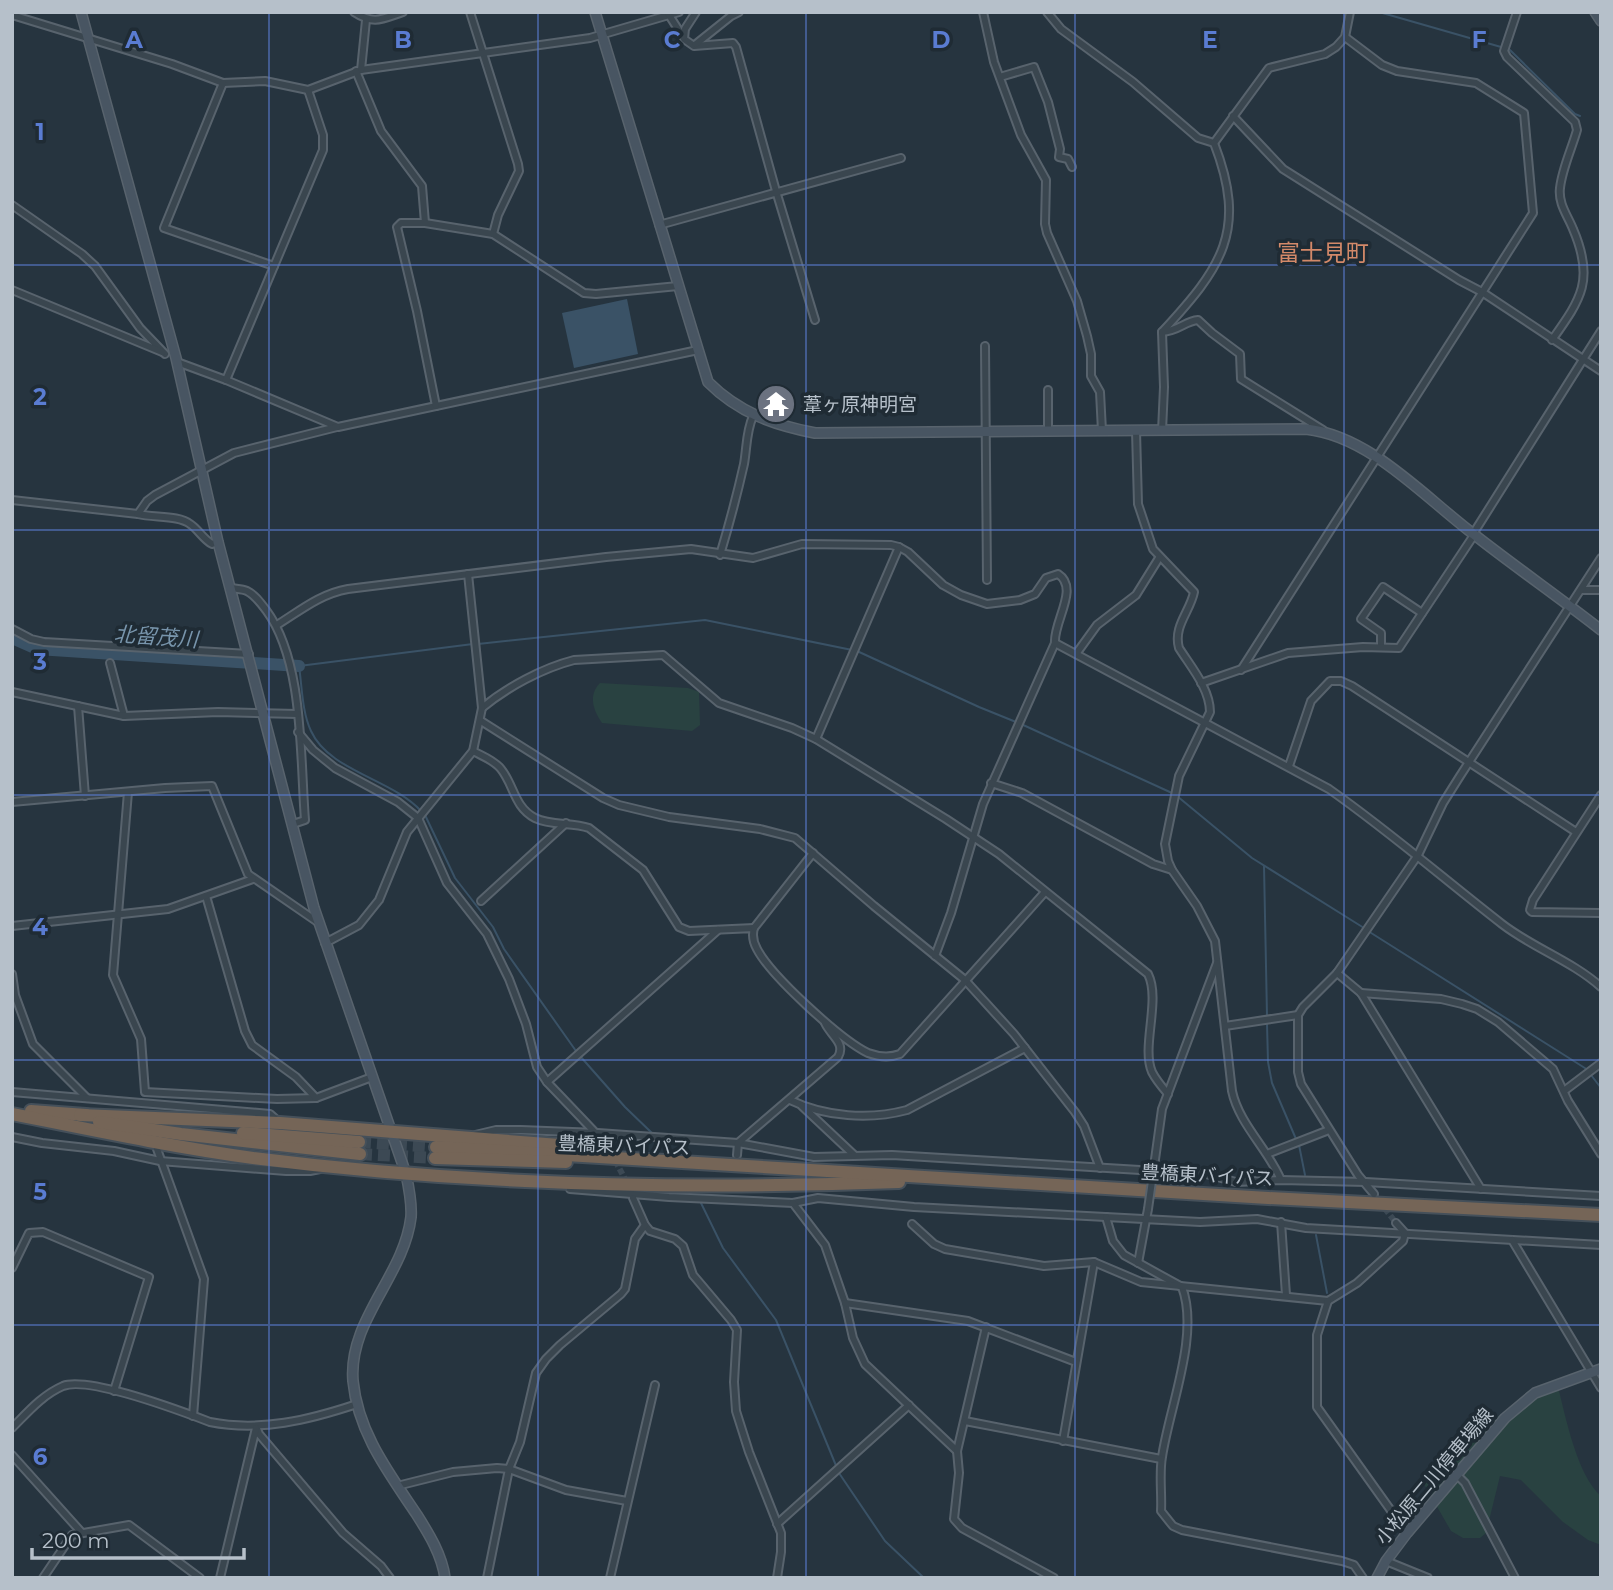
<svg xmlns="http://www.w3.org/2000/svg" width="1613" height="1590" font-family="Montserrat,'Noto Sans JP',sans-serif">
  <rect width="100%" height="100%" fill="#26343f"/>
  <g fill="#294241">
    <path d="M600,683l88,5 11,4 1,33 -8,6 -90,-8c-9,-13 -14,-28 -2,-40z"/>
    <path d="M1558,1387c8,31 19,88 43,109v49l-13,-5 -25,-18 -42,-42 -21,-4 -14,57 -6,5h-17l-12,-7 -30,-52 22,-28 63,-40 22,-20z"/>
  </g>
  <path fill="#3a5266" d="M627,299l11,55 -64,14 -12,-55z"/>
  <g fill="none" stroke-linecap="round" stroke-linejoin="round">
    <g stroke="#3a5266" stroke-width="2">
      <path d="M1379,12l122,35"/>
      <path d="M1510,50l65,64 5,2"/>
      <path d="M478,644l227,-24 152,31 122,56 37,15"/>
      <path d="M1021,724l151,69"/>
      <path d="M1177,796l75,62 112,70"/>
      <path d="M421,811c-29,-32 -92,-40 -110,-80 -9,-19 -9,-45 -12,-65l174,-22"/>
      <path d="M425,815l30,63 38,49 11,22 72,102"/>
      <path d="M1264,866l3,150"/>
      <path d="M1368,931l220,139"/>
      <path d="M1267,1024l1,38 4,21 24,56"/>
      <path d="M580,1056l45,51 29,28"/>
      <path d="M1591,1075l10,13"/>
      <path d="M1299,1145l6,30"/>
      <path d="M700,1201l23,47 53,72 61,148"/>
      <path d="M1316,1235l11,58"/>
      <path d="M839,1473l46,68 39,37"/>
    </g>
    <path stroke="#3a5266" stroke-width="12" d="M12,638l25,11 262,17"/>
    <g stroke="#3c4954" stroke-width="6" stroke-dasharray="6 3" stroke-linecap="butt">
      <path d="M607,1145l20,38"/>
      <path d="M1374,1194l22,29"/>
    </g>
    <g stroke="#3c4954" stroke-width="12" stroke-dasharray="12 6" stroke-linecap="butt">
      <path d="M359,1142l77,5"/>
      <path d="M360,1154l75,4"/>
    </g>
    <g stroke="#58636d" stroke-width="10">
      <g id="street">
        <path d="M354,12c20,13 28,7 49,0"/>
        <path d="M470,12l48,152 1,7 -21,44 -5,19"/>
        <path d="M696,12l-11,17 -1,10 10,7 39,-3 3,4 40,144 39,129"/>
        <path d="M983,12l11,50 27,73 25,45 -1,44 2,9 30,68 10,35 4,18v22l9,16 2,39"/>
        <path d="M1047,12l14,17 72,53 65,56 16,5"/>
        <path d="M1517,12l-13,39 3,6 68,65 2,8c-5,18 -15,39 -17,58 -2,16 8,28 13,41 22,51 8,70 -21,111"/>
        <path d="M12,15l160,49 51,19 42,-2 43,9 53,-20 229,-32 89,-26"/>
        <path d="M669,15l14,22"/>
        <path d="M696,44l35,-28 8,-4"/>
        <path d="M361,70l5,-50"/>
        <path d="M356,71l25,60 41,55 3,37"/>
        <path d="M1000,77l34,-10 14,35 12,47 -1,8 9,2 4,8"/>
        <path d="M223,83l-59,145 110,38"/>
        <path d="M1233,116l50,53 176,111 23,12 119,79"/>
        <path d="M1214,143l55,-75 56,-14 11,-7 9,-10 5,-25"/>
        <path d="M12,205l70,49 13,12 45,62 25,26"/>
        <path d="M659,225l242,-67"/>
        <path d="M12,290l150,62"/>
        <path d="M1162,332c17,-1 23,-11 36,-12l14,13 28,21 1,25 82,51"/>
        <path d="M985,346l2,234"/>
        <path d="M177,362l49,18 112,47 360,-77"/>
        <path d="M226,380l97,-230v-15l-15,-45"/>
        <path d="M1048,390v42"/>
        <path d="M436,406l-19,-95 -20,-84 4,-4h24l68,11 91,59 12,1 82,-8"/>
        <path d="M1136,431l2,73 15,45 41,43c-4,20 -21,34 -15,56 12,19 31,41 31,64l-31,64 -14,68 3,17 4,9 25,36 18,35 17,150c7,33 36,58 49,89"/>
        <path d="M1162,431l2,-44 -2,-55c60,-65 86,-101 52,-189"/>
        <path d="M12,500l126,14c15,4 41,1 52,10 8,5 13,15 22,20l6,-2"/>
        <path d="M138,514l9,-13 8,-6 79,-42 103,-26"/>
        <path d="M1473,534l128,-203"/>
        <path d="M720,555c9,-30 17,-60 24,-91 3,-17 2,-32 9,-48"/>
        <path d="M231,588c5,1 11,1 16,3 8,4 13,11 19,19 38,51 34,147 39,210l-12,4"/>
        <path d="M1581,590h20"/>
        <path d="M277,625c24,-15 43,-31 71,-36l258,-32 85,-8 62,9 49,-14 89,1 8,2 9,5 35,33 18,10 26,9 33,-4 15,-6 11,-16 12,-4c22,14 -5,48 -3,69l-72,161 -32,109 -16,43"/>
        <path d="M12,629l19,10 13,3 205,12"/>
        <path d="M1055,643l274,146c60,42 115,90 173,135 31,24 70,37 99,63"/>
        <path d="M1381,647v-14l-20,-14 22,-32 39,26"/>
        <path d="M1076,654l21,-29 39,-30 23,-37"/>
        <path d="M110,663l14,53"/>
        <path d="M1241,670l292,-457 -9,-100 -48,-30 -79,-12 -15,-6 -37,-28"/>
        <path d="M1201,683l87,-30 75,-6 36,1 75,-113"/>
        <path d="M12,692l112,24 94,-4 80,2"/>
        <path d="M78,706l7,90"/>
        <path d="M482,708c25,-21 61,-40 92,-48l89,-5 56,48 73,25 24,11 130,80 53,35 149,120c13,26 -7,73 4,98 4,8 10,15 16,22"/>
        <path d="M481,721l122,77 16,7 50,12 91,12 35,9 79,68 91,74 49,54 61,78 9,14 16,42"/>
        <path d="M298,732l15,18 22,18 63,34 20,16 29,65 40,51 22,45 17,45 11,43 10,15 60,63"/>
        <path d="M816,739l83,-192"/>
        <path d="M473,751c9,5 21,9 28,18 13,16 13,38 34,49 16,8 37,4 54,10l54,42 36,57 10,4 65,-3c-2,7 -1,14 3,21 14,27 84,91 111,104 11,4 21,5 32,1l145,-162"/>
        <path d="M1289,766l22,-65 19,-20h11l11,5 224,146"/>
        <path d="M991,783l31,10 131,71 19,6"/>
        <path d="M128,792l-15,183 28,64 4,53 132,7 39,-1"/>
        <path d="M1601,795l-68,105 -3,10 2,2 69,1"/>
        <path d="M12,802l153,-14 47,-2 36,88 71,49"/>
        <path d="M206,896l39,135 7,14 44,32 20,21 56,-21"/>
        <path d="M481,901l85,-78"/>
        <path d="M12,926l156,-17 85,-30"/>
        <path d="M754,928l59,-75"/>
        <path d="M325,943l34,-18 20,-25 28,-68 66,-81 9,-43 -14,-134"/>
        <path d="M1337,973l24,20 120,196"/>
        <path d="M12,974l3,21 18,49 54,54"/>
        <path d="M1361,993l80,6 21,5 15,5 21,13 55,47 15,32 33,53"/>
        <path d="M1225,1026l73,-11"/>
        <path d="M547,1082l171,-152"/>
        <path d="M1564,1091l37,-28"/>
        <path d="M12,1092l258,22 9,8"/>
        <path d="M790,1100c35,17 80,20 117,10l118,-62"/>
        <path d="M802,1106l52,49"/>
        <path d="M475,1135l21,-5h25l77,3 140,10 76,14 78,-2 314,19 30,8 45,-2 85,2 235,14"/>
        <path d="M12,1137l30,6 72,8 46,10 126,10h24l10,-2"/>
        <path d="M157,1149l47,130 -11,137"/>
        <path d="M1267,1154l62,-24"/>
        <path d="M737,1155l1,-12 100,-86c8,-14 -7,-21 -13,-34"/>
        <path d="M1152,1181l10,-72 55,-146"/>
        <path d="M570,1189l99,8 124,6 25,-5 96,9 286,15 57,-3 49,9 295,17"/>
        <path d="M1374,1194l-16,-19 -57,-91 -3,-12v-57l5,-8 34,-34 81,-118 25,-52 17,-27 141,-218"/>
        <path d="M633,1198l12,27 5,6 25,8 8,7 10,29 38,45 6,10 -3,52 2,29 13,41 32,81v19l-4,26"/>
        <path d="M793,1203l32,42 20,58 8,35 12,26 92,87"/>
        <path d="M1106,1217l7,24 11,14 58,32c18,48 -13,121 -20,170 -3,17 0,37 -1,54l12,15 9,4 160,31 12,4 9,13"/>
        <path d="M1281,1222l5,73"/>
        <path d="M912,1224l22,20 11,5 99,17 50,-4 47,20 187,19 29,-18 46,-42 2,-8 -9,-10"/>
        <path d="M1512,1240l89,148"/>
        <path d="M1138,1263l10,-54"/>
        <path d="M12,1268l17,-35 14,-1 106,45 -35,114"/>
        <path d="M1328,1301l-11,34v72l90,126"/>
        <path d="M845,1303l123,18 108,41"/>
        <path d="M986,1327l-29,124 2,22 -5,46 8,9 92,50"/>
        <path d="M965,1421l196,38"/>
        <path d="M256,1426l3,8 84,99 38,33 9,12"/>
        <path d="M12,1428c15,-15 30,-33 51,-42 26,-10 118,25 147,36 50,10 99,-2 147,-18"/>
        <path d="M1063,1441l31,-179"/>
        <path d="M12,1455l70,78"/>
        <path d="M1457,1475l8,8 50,95"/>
        <path d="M397,1486l56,-14 44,-4 12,1 57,21 61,11"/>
        <path d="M777,1524l132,-119"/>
        <path d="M1386,1561l42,17"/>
        <path d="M43,1578l29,-43 57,-10 71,53"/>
        <path d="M220,1578l36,-150"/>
        <path d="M487,1578l22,-109 11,-27 16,-69 10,-14 14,-14 61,-51 4,-5 10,-50 10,-14"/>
        <path d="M610,1578l45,-193"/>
      </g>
    </g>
    <g stroke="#58636d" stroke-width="12">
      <g id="secondary">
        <path d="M81,12l95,346 42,184 96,366 92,266c3,14 6,29 5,43 -7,59 -63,103 -58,164 5,52 36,92 64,134 12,19 25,40 28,63"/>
        <path d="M595,12l113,370c31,31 66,43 107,51l491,-4c65,7 119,69 170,107 41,32 84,62 125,94"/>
        <path d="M1595,12l6,9"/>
        <path d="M1377,1578l9,-17 21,-28 98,-115 30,-25 66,-24"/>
      </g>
    </g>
    <g stroke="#45505a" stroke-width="16">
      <g id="highway">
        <path d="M31,1111l55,4"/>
        <path d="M12,1114c80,16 160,33 241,44 214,27 431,32 646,24"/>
        <path d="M80,1115l200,8 292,23"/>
        <path d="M99,1122l82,12 179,20"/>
        <path d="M243,1133l116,9"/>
        <path d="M436,1147l832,51 333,17"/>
        <path d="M435,1158l131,4"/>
      </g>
    </g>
    <use href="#street" stroke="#3a464f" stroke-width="6"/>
    <use href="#secondary" stroke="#485562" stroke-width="9"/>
    <use href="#highway" stroke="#756557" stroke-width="12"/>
    <g stroke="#58636d" stroke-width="10" stroke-linecap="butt">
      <path id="street-bridge" d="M1148,1209l4,-28"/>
    </g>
    <use href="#street-bridge" stroke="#3a464f" stroke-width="6"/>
  </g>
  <path fill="none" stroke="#5a7cd2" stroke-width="2" stroke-opacity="0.55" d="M269,12v1566M538,12v1566M806,12v1566M1075,12v1566M1344,12v1566M12,265h1589M12,530h1589M12,795h1589M12,1060h1589M12,1325h1589"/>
  <defs>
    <g id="temple-disc" transform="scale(2.0125)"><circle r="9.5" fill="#6b7280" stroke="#1f2b34"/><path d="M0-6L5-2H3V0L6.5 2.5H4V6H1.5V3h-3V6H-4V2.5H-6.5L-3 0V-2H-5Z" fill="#fff"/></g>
  </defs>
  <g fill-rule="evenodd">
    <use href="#temple-disc" x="776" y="404"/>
  </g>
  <g text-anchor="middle" stroke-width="7" stroke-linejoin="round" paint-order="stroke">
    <g font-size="19" fill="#b6c0ca" stroke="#1f2b34" text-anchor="start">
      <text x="803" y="411">葦ヶ原神明宮</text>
    </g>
    <g font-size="19" fill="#b6c0ca" stroke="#1f2b34">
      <text transform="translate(624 1145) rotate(2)" y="7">豊橋東バイパス</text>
      <text transform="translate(1207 1175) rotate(3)" y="7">豊橋東バイパス</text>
      <text transform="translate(1434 1476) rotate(-50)" y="7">小松原二川停車場線</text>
    </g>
    <g font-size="21" font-style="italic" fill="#7895ac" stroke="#1f2b34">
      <text transform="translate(156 637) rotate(4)" y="7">北留茂川</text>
    </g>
    <g font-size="23" fill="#d38969" stroke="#1f2b34">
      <text x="1323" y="261">富士見町</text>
    </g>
  </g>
  <g font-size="23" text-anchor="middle" font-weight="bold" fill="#5a7cd2" stroke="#1f2b34" stroke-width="7" stroke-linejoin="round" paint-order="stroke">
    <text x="134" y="48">A</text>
    <text x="403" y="48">B</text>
    <text x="672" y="48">C</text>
    <text x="941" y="48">D</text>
    <text x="1210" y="48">E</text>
    <text x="1479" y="48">F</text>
    <text x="40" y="140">1</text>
    <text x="40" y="405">2</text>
    <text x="40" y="670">3</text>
    <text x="40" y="935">4</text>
    <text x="40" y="1200">5</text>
    <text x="40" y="1465">6</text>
  </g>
  <rect width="1613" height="1590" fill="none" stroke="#b6c0ca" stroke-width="28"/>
  <path d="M32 1548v10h212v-10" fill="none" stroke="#b6c0ca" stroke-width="3.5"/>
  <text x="42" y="1548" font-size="21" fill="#b6c0ca" stroke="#1f2b34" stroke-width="5" paint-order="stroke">200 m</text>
</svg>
